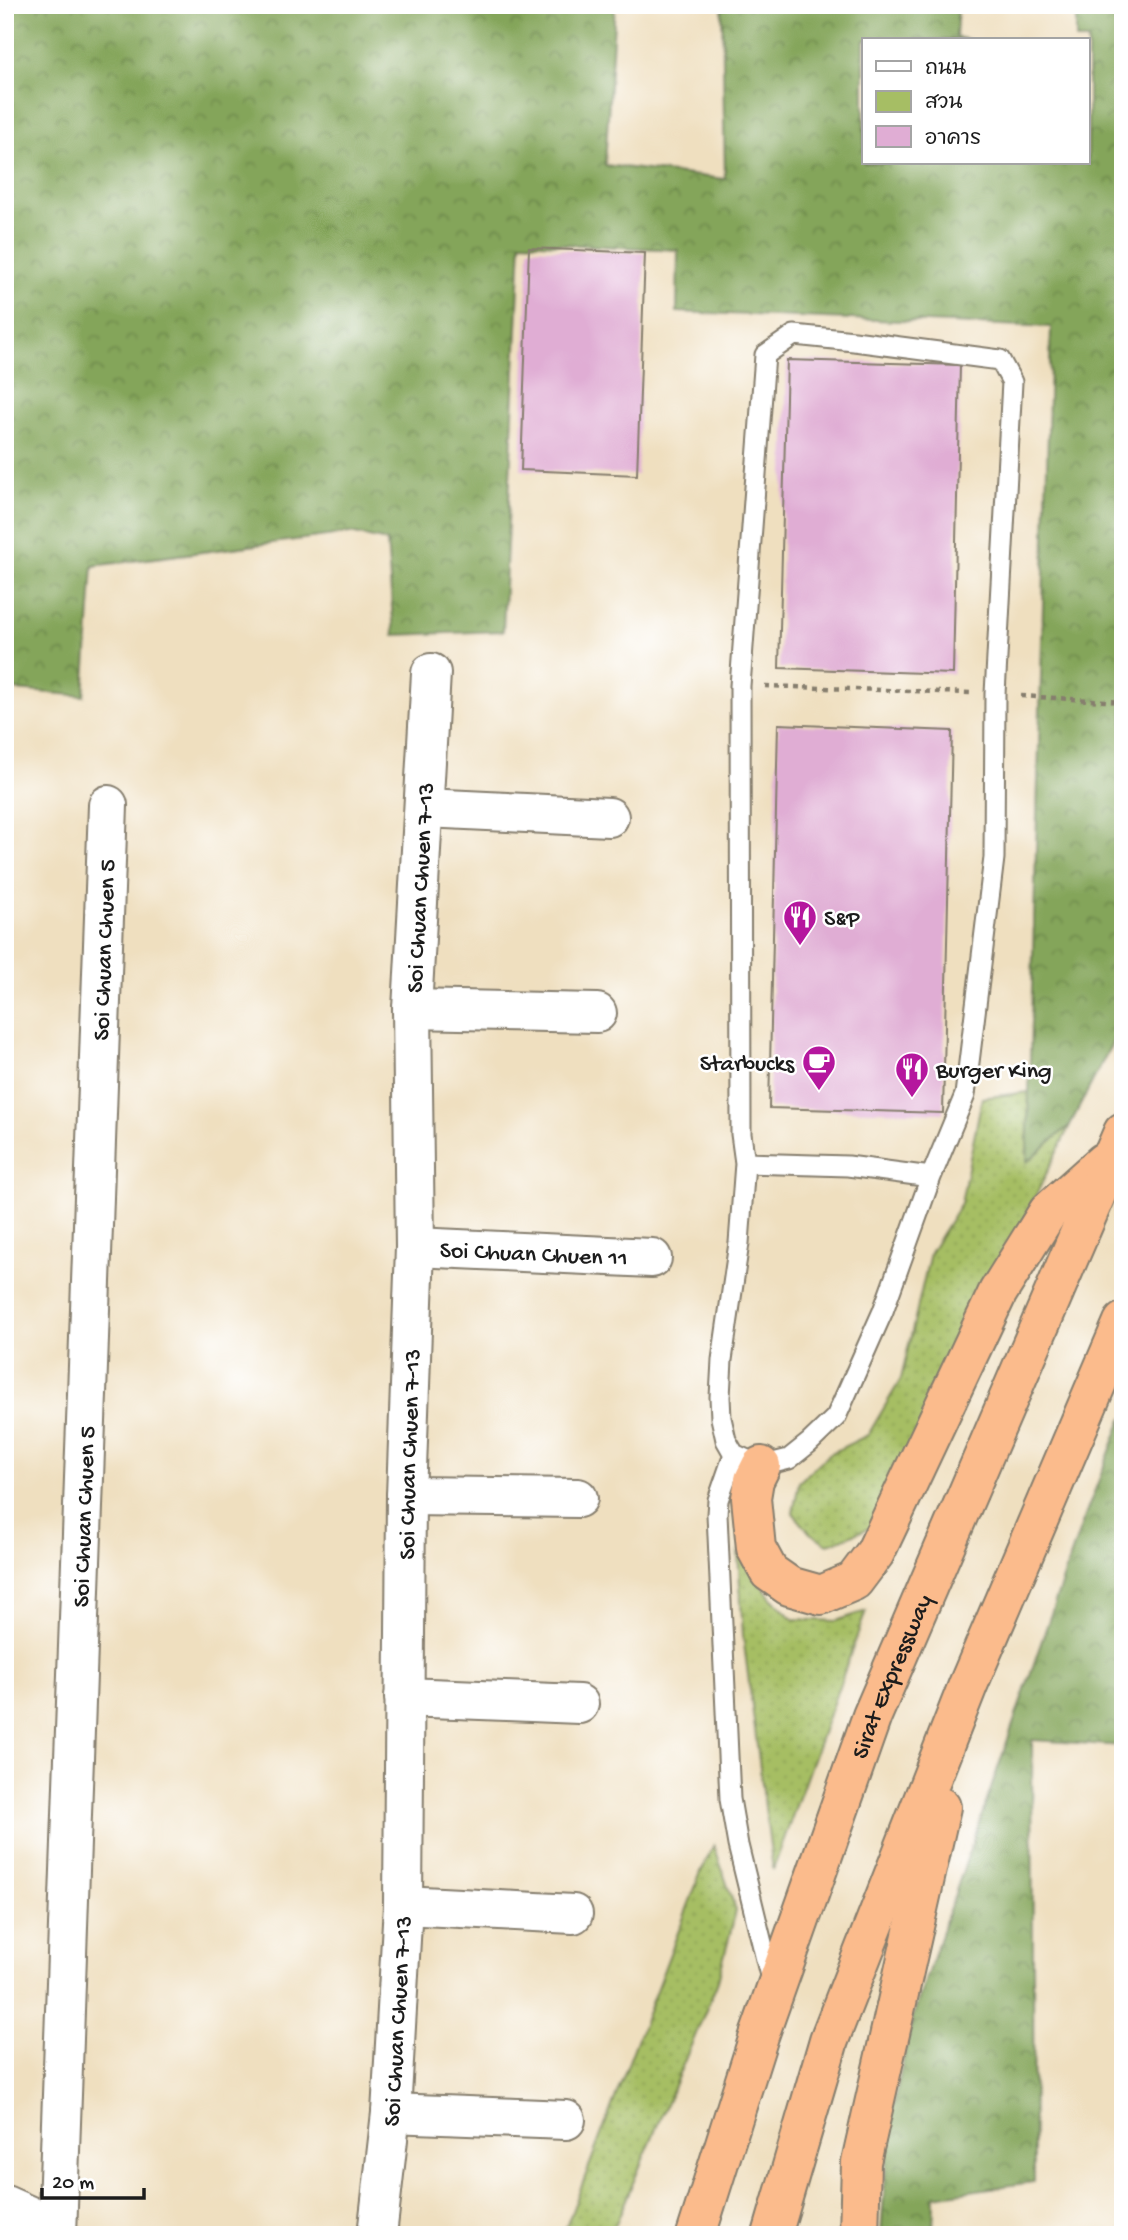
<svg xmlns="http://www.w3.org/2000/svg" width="1128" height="2240" font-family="'Gochi Hand','Playpen Sans Thai',sans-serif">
  <defs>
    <pattern id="green-dots" width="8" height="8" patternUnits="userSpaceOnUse" patternTransform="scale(1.75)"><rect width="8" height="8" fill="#a6be64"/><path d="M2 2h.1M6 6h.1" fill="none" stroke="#8ea356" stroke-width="1.8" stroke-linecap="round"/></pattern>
    <pattern id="forest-crowns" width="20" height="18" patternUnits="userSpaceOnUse" patternTransform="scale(1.75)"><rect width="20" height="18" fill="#84a55a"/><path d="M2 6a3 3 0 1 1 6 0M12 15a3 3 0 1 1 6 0" fill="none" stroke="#6b864a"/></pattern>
  </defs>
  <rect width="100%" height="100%" fill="#fff"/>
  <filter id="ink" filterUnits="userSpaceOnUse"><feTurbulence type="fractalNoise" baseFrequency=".0143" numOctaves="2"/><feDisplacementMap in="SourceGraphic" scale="14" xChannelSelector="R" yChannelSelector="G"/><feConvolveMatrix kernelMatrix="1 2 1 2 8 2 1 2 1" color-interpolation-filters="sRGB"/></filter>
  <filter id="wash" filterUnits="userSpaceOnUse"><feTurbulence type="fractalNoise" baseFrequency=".00686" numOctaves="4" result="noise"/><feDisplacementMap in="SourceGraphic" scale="28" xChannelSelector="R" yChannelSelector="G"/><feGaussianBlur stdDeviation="1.57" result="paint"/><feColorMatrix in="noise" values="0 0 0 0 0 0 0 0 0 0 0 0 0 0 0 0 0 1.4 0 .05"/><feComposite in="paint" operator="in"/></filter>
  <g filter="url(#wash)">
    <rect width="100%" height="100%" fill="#efdfbf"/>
    <g fill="url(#green-dots)" stroke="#616d40" stroke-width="2">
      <path d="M1029,1092l-2,69 43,-36 -195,401 -47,18 -18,-11 -17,-20 6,-31 30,-28 39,-19 33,-56 29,-126 31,-50 21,-105z"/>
      <path d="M738,1553l33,45 22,21 43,2 30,-10 -93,259 -30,-234z"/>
      <path d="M714,1845l22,66 -19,73 -106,251h-48l138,-363z"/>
    </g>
    <g fill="url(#forest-crowns)" stroke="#50603b" stroke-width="2">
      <path d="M5,5h610l-10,160 120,14 -3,-174h236l-2,32 14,3h-106v123h224v-123h-12v-35h47v1017l-53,103 -43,37 24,-835 -374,-15 1,-62 -157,-8 -18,389 -109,4 -7,-94 -37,-8 -257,33 -9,130 -79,-7z"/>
      <path d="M1123,1417v329l-91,-6 2,442 -100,14 -1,39h-52l8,-110 24,-109 167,-487z"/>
    </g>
    <g id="blocks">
      <g fill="#e0add4">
        <path d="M529,248l116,5 -8,222 -116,-5z"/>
        <path d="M787,360l173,5 -7,309 -174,-6z"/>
        <path d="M778,724l174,7 -9,382 -174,-5z"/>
      </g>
    </g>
  </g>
  <g filter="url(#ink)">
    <use href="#blocks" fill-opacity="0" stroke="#867e6e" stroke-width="2"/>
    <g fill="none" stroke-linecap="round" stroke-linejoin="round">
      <g stroke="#867e6e" stroke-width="23">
        <g id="service">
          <path d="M745,1163l-4,-29 -1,-448 25,-331 29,-20 60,6 146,19 12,22 -17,312 -1,164 -29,237 -34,82 -48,134 -47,106 -27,26 -20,16 -28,7 -27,-12 -8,-14 -5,-22 -1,-21 2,-37 17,-117 6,-80 103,3 83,11"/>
          <path d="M734,1454l-16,46 -1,14 13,285 8,46 34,139"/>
        </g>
      </g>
      <g stroke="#867e6e" stroke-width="42">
        <g id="minor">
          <path d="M425,808l184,9"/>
          <path d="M412,1009l185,4"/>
          <path id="s1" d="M415,1247l237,11"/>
          <path d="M406,1496l172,2"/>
          <path d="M404,1697l175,7"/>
          <path d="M403,1905l170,9"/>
          <path d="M391,2113l175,7"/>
          <path d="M5,2205l52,23"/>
          <path id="s2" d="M57,2235l51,-1430"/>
          <path id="s3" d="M377,2235l14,-122 12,-208 3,-409 9,-249 -3,-238 19,-336"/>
        </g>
      </g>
      <g stroke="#867e6e" stroke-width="42">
        <g id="motorway">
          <path d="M761,1466l-7,14 -3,18 5,50 13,24 20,14 32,9 33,-14 21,-28 123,-261 50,-80 56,-50"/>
          <path id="s4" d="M696,2235l63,-199 113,-320 251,-584"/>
          <path d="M772,2235l57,-195 139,-355 155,-363"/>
          <path d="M859,2235l2,-73 80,-355"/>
        </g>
      </g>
      <g stroke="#867e6e" stroke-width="4.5" stroke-dasharray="5 5" stroke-linecap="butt">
        <path d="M765,686l205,7"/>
        <path d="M1021,696l102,6"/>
      </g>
      <use href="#service" stroke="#fff" stroke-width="19"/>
      <use href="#minor" stroke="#fff" stroke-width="38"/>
      <use href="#motorway" stroke="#fbbb8c" stroke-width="38"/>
    </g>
  </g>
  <defs>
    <g id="restaurant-pin" transform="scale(1.75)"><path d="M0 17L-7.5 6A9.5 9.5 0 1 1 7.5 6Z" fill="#b5179e" stroke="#fff"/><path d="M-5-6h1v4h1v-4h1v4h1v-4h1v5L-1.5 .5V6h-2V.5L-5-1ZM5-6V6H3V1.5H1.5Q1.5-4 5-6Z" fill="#fff"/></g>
    <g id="cafe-pin" transform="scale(1.75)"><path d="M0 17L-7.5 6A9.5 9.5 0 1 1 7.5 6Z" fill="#b5179e" stroke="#fff"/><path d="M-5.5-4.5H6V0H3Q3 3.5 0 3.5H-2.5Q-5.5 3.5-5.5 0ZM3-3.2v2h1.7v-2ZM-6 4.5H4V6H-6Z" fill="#fff"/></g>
  </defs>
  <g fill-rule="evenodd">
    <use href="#restaurant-pin" x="800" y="917"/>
    <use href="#cafe-pin" x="819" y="1062"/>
    <use href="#restaurant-pin" x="912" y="1069"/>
  </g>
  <g text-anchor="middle" stroke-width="5" stroke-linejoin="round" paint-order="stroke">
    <g font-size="24" fill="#1c1c1c" stroke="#fff">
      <text dy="8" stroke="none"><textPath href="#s3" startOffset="1349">Soi Chuan Chuen 7-13</textPath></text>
      <text dy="8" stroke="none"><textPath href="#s2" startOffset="1286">Soi Chuan Chuen 5</textPath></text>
      <text dy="8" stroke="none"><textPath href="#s1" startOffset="119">Soi Chuan Chuen 11</textPath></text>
      <text dy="8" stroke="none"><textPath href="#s3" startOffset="782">Soi Chuan Chuen 7-13</textPath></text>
      <text dy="8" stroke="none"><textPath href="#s2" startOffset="719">Soi Chuan Chuen 5</textPath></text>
      <text dy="8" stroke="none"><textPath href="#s4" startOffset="592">Sirat Expressway</textPath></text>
      <text dy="8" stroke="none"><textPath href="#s3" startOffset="215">Soi Chuan Chuen 7-13</textPath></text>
    </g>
    <g font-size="24" fill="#1c1c1c" stroke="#fff" text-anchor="start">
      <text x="824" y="925">S&amp;P</text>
      <text x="794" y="1070" text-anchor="end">Starbucks</text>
      <text x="936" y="1077">Burger King</text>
    </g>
  </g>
  <rect width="1128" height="2240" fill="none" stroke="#fff" stroke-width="28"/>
  <rect x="862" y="38" width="228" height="126" fill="#ffffff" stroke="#a4a4a4" stroke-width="2"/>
  <rect x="876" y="61" width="35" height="10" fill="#ffffff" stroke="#a4a4a4" stroke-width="2"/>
  <text x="925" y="74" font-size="21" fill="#1c1c1c">ถนน</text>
  <rect x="876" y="91" width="35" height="21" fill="#a6be64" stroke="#a4a4a4" stroke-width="2"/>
  <text x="925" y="108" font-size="21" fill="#1c1c1c">สวน</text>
  <rect x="876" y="126" width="35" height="21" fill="#e0add4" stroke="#a4a4a4" stroke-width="2"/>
  <text x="925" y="144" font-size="21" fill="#1c1c1c">อาคาร</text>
  <path d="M42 2188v10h102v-10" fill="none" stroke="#1c1c1c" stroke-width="3.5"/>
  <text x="52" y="2188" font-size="21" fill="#1c1c1c" stroke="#ffffff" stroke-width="5" paint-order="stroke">20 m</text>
</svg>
